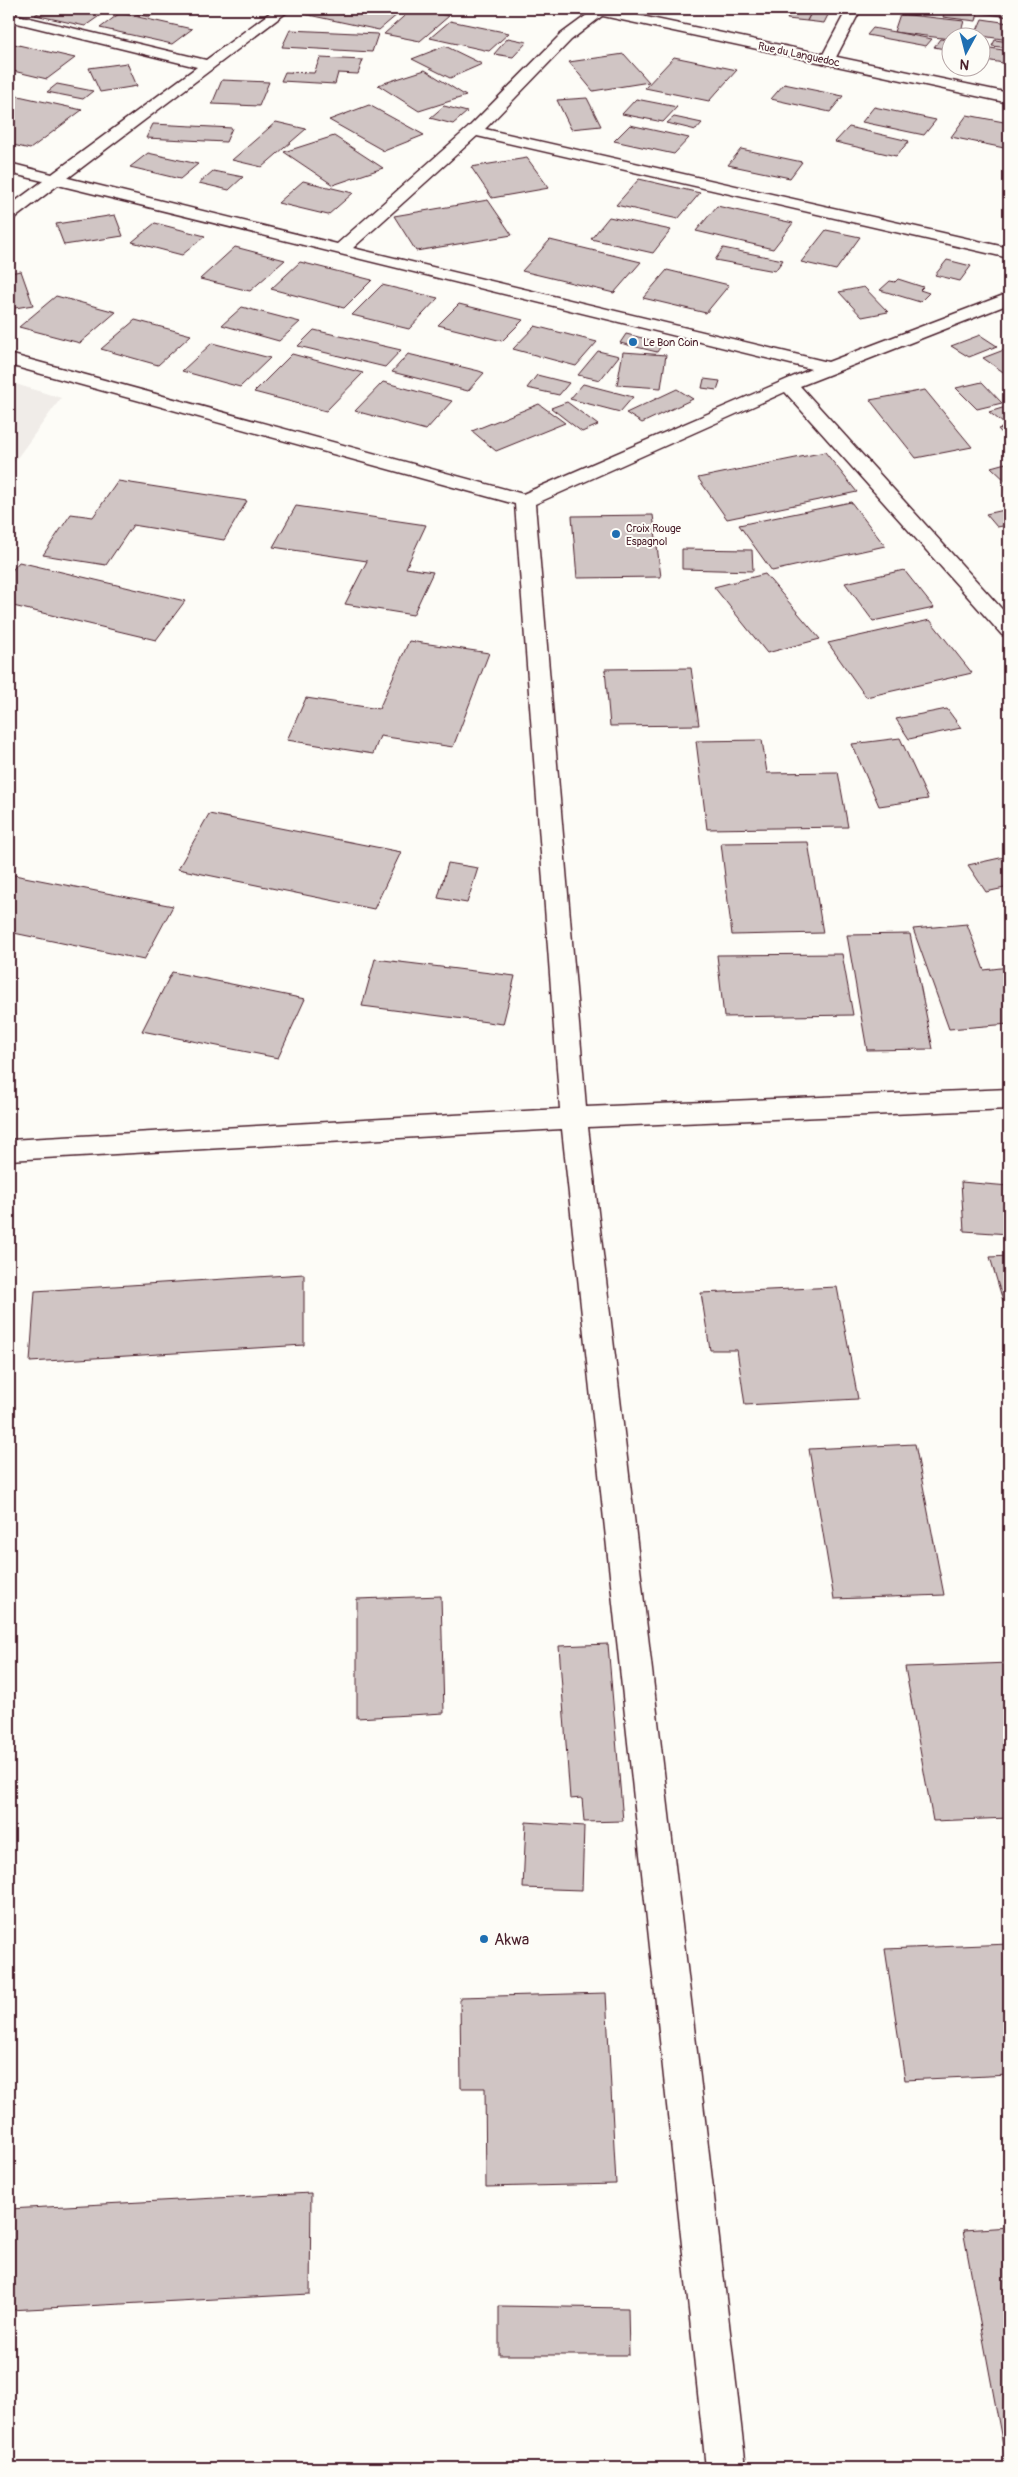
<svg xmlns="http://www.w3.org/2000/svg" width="1018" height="2477" font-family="Pangolin,sans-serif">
  <rect width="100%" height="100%" fill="#fdfcf7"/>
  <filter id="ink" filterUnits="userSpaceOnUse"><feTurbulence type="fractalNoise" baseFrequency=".02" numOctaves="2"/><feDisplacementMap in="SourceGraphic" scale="10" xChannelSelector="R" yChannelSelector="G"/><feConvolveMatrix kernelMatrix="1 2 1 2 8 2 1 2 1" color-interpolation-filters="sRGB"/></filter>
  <g filter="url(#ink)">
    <path fill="#f0ece8" d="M9,382l52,16 -52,71z"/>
    <g fill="#d0c5c4" stroke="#4a1f2b">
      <path d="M44,9h48l13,3 -20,14 -50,-11z"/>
      <path d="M133,9h30l-14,8 -22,-5z"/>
      <path d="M311,9h93l-25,21 -75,-16z"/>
      <path d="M412,9l37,7 -29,25 -36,-7z"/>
      <path d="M735,9h23l-3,4 -21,-3z"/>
      <path d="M792,9l20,2 -5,10 -20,-2z"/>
      <path d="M929,9h50l-3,12 -33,-4 2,-7z"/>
      <path d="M982,9l27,4v4l-28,-4z"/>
      <path d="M812,11l17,2 -5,10 -17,-2z"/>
      <path d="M120,13l72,16 -20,15 -72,-16z"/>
      <path d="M900,14l64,7 -5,17 -9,1 -56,-7z"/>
      <path d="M982,19l27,4v17l-34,-5z"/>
      <path d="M450,21l59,12 -20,18 -59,-13z"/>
      <path d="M873,28l59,11 -6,7 -59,-11z"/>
      <path d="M290,30l88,4 -6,18 -90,-5z"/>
      <path d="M508,38l19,4 -14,15 -19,-3z"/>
      <path d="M940,39l10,1v10l-16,-3z"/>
      <path d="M995,40l14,2v6l-17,-2z"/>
      <path d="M14,44l61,14 -28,21 -38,-9v-22z"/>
      <path d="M980,44l5,1 -1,2 25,4v13l-29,-5z"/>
      <path d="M445,46l37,18 -32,14 -38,-19z"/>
      <path d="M624,54l25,28 -56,9 -24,-29z"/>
      <path d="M674,57l63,13 -28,31 -64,-13z"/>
      <path d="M320,58l43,2 -5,14 -20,-1 -3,11 -54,-3 4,-9 29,1z"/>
      <path d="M127,63l10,23 -37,6 -11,-24z"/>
      <path d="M425,70l41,26 -47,15 -41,-26z"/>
      <path d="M222,80l47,2 -10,24 -47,-2z"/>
      <path d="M57,84l36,7 -10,8 -36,-7z"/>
      <path d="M784,84l59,12 -13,16 -59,-13z"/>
      <path d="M14,95l68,15 -52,39 -21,-5v-45z"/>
      <path d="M587,98l14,28 -30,3 -14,-29z"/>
      <path d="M636,99l41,8 -14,15 -41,-8z"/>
      <path d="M369,105l55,30 -40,16 -55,-31z"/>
      <path d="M444,106l23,6 -14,12 -23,-6z"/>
      <path d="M874,107l62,13 -12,15 -62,-13z"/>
      <path d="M967,115l42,8v26l-58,-12z"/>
      <path d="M674,117l28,6 -6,7 -29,-7z"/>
      <path d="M276,122l30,7 -44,38 -30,-7z"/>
      <path d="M153,124l79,4 -6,14 -80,-4z"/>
      <path d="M630,125l59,13 -15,16 -60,-13z"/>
      <path d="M849,127l60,14 -13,15 -61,-14z"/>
      <path d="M334,136l49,32 -50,17 -49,-33z"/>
      <path d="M741,149l61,13 -12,16 -62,-13z"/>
      <path d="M148,153l50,11 -18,15 -50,-12z"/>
      <path d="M527,158l22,30 -57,10 -21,-31z"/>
      <path d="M213,171l30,6 -14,13 -30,-7z"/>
      <path d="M639,179l61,14 -22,26 -62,-14z"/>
      <path d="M303,181l50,12 -25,22 -50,-12z"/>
      <path d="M488,200l24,35 -96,16 -22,-35z"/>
      <path d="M717,206l76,17 -20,26 -77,-18z"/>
      <path d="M115,215l8,21 -59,9 -8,-21z"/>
      <path d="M609,217l62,13 -18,23 -62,-14z"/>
      <path d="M155,223l50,13 -23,19 -50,-13z"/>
      <path d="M826,230l34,7 -24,33 -35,-8z"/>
      <path d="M550,240l91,22 -27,31 -92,-22z"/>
      <path d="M235,247l50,13 -35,31 -50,-12z"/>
      <path d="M723,248l60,12 -8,11 -60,-11z"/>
      <path d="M947,260l24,6 -11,15 -25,-6z"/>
      <path d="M300,262l72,18 -28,28 -73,-19z"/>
      <path d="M667,270l62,15 -23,28 -63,-15z"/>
      <path d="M21,271l12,34 -24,4v-36z"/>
      <path d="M898,279l25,8 -3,3 9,3 -9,9 -40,-12 10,-9 5,1z"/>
      <path d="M382,285l56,13 -29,31 -57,-14z"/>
      <path d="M864,287l24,25 -26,5 -23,-25z"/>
      <path d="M56,296l60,16 -36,31 -61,-16z"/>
      <path d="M459,304l64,16 -21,21 -64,-16z"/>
      <path d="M242,307l58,15 -21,19 -57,-16z"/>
      <path d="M135,320l56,15 -33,30 -57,-16z"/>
      <path d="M535,326l62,16 -21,24 -63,-17z"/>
      <path d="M314,330l87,20 -16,17 -87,-21z"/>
      <path d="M626,334l37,9 -6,9 -37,-9z"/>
      <path d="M980,335l17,11 -28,11 -18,-11z"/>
      <path d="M212,343l58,15 -30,29 -58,-16z"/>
      <path d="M1009,348v28l-26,-18z"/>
      <path d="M598,351l21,5 -19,24 -22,-5z"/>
      <path d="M623,352l43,3 -5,33 -44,-3z"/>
      <path d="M292,354l71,19 -37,38 -72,-19z"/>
      <path d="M408,354l71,17 5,2 -16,18 -76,-19z"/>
      <path d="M537,375l32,8 -10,12 -32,-7z"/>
      <path d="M704,379l16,2 -3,9 -15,-2z"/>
      <path d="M383,382l69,19 -26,29 -71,-19z"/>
      <path d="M982,382l20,21 -25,6 -21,-21z"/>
      <path d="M583,384l50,13 -13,15 -50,-13z"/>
      <path d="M677,389l16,10 -51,24 -16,-10z"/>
      <path d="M925,390l47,57 -56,11 -46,-58z"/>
      <path d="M567,402l31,23 -16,7 -31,-24z"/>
      <path d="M539,404l26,19 -69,28 -24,-20z"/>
      <path d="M1009,406v15l-6,2 -14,-11z"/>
      <path d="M1009,426v15l-11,-12z"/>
      <path d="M825,452l32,40 -130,27 -29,-41z"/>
      <path d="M1009,462v22l-18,-17z"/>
      <path d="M118,481l129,20 -23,39 -91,-15 -27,40 -63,-10 28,-41 22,3z"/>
      <path d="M851,502l34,44 -113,25 -33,-46z"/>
      <path d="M296,506l130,19 -20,43 27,4 -20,43 -68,-11 22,-43 -94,-14z"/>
      <path d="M1009,509v16l-12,2 -11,-13z"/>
      <path d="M653,515l8,62 -84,1 -5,-62z"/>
      <path d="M682,549l70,1 1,21 -71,-2z"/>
      <path d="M19,562l166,39 -29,39 -147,-35v-31z"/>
      <path d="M904,570l30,38 -61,13 -28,-38z"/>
      <path d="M765,574l55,65 -53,14 -53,-66z"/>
      <path d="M930,620l42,53 -106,24 -38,-54z"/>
      <path d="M409,641l80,12 -36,94 -73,-11 -7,18 -86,-14 19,-42 73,11z"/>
      <path d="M691,668l8,57 -89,1 -5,-57z"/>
      <path d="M947,709l14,19 -52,11 -13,-20z"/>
      <path d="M900,738l28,61 -49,7 -27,-62z"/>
      <path d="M762,740l5,33 71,-1 10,55 -141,2 -11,-88z"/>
      <path d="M209,814l192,38 -27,57 -196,-40z"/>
      <path d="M808,842l15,91 -91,2 -11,-92z"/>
      <path d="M1009,856v31l-23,5 -18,-27z"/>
      <path d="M448,863l30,5 -11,35 -29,-5z"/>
      <path d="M9,874l164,32 -29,54 -135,-28z"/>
      <path d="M967,924l17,46 25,-3v57l-60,5 -36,-100z"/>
      <path d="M910,934l23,115 -66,1 -20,-115z"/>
      <path d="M842,954l11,61 -129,2 -7,-62z"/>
      <path d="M375,959l140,17 -12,48 -141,-18z"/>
      <path d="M172,972l133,27 -27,59 -136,-27z"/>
      <path d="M961,1182l48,4v48l-45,-3z"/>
      <path d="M1009,1256v65l-19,-64z"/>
      <path d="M304,1274v71l-274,17 5,-71z"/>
      <path d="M837,1287l21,112 -113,6 -8,-55h-27l-9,-57z"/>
      <path d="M915,1444l29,151 -110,4 -25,-150z"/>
      <path d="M441,1596l3,117 -87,5v-119z"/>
      <path d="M608,1644l15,177 -39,1 -2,-24 -12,1 -11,-153z"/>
      <path d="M1009,1663v155l-76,3 -28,-154z"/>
      <path d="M526,1822l58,4 -2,64 -59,-2z"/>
      <path d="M1009,1944v131l-104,5 -20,-131z"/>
      <path d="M606,1993l10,191 -130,3 -1,-99h-24l-1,-91z"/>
      <path d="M311,2193l-1,101 -301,16v-101z"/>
      <path d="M1009,2227v224h-5l-41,-221z"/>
      <path d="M499,2306l129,2 1,47h-130z"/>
    </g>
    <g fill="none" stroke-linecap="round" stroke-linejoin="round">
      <g stroke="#4a1f2b" stroke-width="3">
        <g id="minor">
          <path d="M275,9h16l-223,169 269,66 131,-116 93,-94 34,-25h16l-40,31 -86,89 524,119v10l-532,-122 -124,112 475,114 181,-69v11l-209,82 209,231v19l-7,-1 -217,-243 -250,112 51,603 423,-18v20l-421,18 158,1341h-40l-144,-1339 -553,31v-20l551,-31 -45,-605 -506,-139v-11l514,140 288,-125 -753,-184 -43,33 -6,1v-13l34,-25 -34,-8v-10l43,11 145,-107 -188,-46v-8l197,47z"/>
          <path d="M847,9h14l-28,54h-10l-3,-3z"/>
        </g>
      </g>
      <g stroke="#4a1f2b" stroke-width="3">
        <path id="primary" d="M582,9h26l401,84v10l-420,-90z"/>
      </g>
      <use href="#minor" fill="#fdfcf7" fill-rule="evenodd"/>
      <use href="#primary" fill="#fdfcf7" fill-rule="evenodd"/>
    </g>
  </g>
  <g fill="#1f6fb2" stroke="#fdfcf7" stroke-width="2">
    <circle cx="633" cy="342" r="5"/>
    <circle cx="616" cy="534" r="5"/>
    <circle cx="484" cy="1939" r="5"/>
  </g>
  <g text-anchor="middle" stroke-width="4" stroke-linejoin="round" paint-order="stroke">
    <g font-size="11" fill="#4a1f2b" stroke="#fdfcf7">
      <text transform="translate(799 54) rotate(12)" y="4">Rue du Languedoc</text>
    </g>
    <g font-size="11" fill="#4a1f2b" stroke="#fdfcf7" text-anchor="start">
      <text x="643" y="346">Le Bon Coin</text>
      <text x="626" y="532">Croix Rouge<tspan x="626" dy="13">Espagnol</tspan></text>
    </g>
    <g font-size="16" fill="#4a1f2b" stroke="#fdfcf7" text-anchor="start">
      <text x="494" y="1945">Akwa</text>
    </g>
  </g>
  <rect width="1018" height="2477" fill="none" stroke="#fdfcf7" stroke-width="30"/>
  <rect x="15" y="15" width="988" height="2447" fill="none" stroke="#4a1f2b" stroke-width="2" filter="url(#ink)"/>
  <g transform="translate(966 52) rotate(187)"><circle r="24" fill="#fdfcf7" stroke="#b5a4a5"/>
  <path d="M0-4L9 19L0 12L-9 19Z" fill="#1f6fb2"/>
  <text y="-8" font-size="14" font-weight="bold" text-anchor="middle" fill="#4a1f2b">N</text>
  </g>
</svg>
